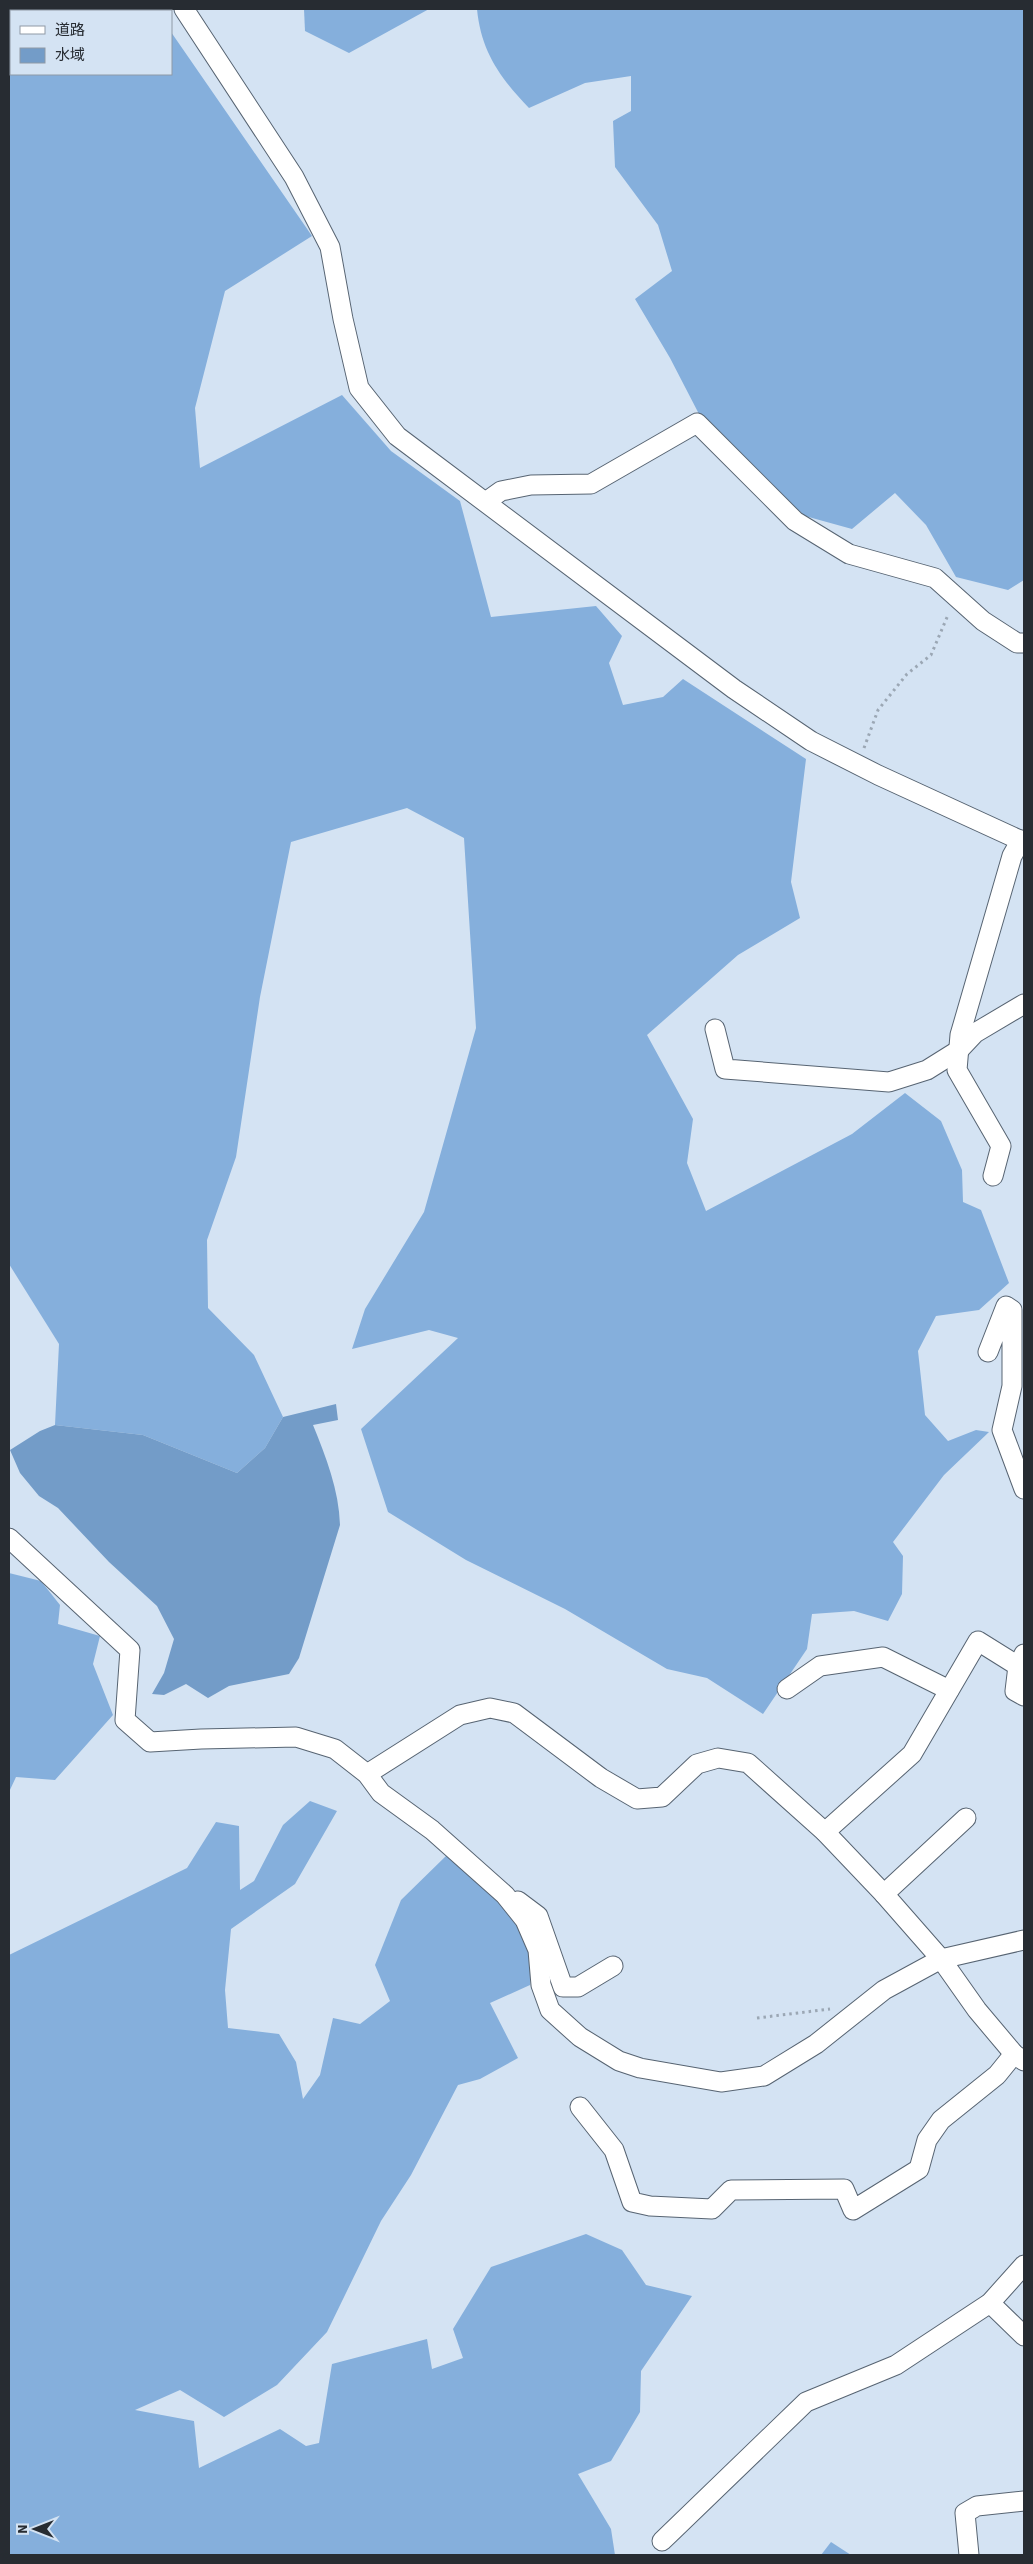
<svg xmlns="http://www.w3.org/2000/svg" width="1033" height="2564" font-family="'Source Sans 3','Noto Sans JP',sans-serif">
  <rect width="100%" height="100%" fill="#d4e3f3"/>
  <g fill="#85afdc">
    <path d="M9,9h146l2,2h-146v63h160v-42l141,204 -87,55 -30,117 5,60 142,-73 49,56 69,50 31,116 105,-11 26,30 -13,27 14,42 40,-8 20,-18 123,80 -15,123 9,36 -62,37 -91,80 46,84 -6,44 19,48 146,-77 53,-41 36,28 21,49 1,32 18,8 28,73 -30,27 -43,6 -18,35 7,64 23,26 28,-11 13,2 -45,43 -51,67 10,14 -1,38 -14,27 -34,-10 -42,3 -5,35 -44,65 -56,-36 -40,-9 -102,-60 -99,-49 -78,-48 -27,-83 97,-91 -29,-8 -77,19 13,-40 59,-97 52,-184 -12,-190 -57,-30 -116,34 -31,155 -24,160 -29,83 1,68 46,47 29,62 -18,31 -28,25 -94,-38 -88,-10 4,-81 -50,-80z"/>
    <path d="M304,9h125l-80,44 -44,-22z"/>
    <path d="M477,9h547v571l-16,10 -52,-13 -30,-52 -31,-32 -43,36 -47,-13 -67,-59 -38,-41 -30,-58 -35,-59 37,-28 -14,-46 -43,-58 -2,-46 18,-10v-35l-46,7 -56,25c-29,-30 -48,-57 -52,-99z"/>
    <path d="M9,1573l32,8 19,24 -2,19 42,12 -7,28 20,51 -58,65 -39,-3 -7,15z"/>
    <path d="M310,1801l27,10 -42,73 -64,45 -6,61 3,38 51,6 17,28 7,37 17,-24 13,-57 27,6 30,-23 -15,-36 26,-65 46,-45 83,62v68l-40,18 28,55 -38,21 -22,6 -47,90 -30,46 -54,111 -50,53 -53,32 -44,-27 -45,20 59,11 5,47 81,-39 26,17 13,-3 13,-79 95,-25 5,30 31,-11 -10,-29 38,-62 95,-33 36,16 24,35 46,11 -51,75 -1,41 -29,49 -33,13 33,55 4,26h-606v-600l178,-87 29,-46 23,4 1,64 14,-9 29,-56z"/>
    <path d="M831,2542l20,13h-30z"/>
  </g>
  <path fill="#739cc8" d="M336,1404l2,16 -25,5c13,32 26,65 27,100l-41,133 -10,16 -60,12 -21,12 -22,-14 -22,11 -12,-1 12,-21 10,-34 -17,-33 -48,-44 -51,-54 -19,-12 -19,-23 -10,-23 30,-19 15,-6 88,10 94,38 28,-25 18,-31z"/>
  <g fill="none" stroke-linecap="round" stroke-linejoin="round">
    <g stroke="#576472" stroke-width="21">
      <g id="minor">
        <path d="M184,9l110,168 36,70 13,72 16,69 38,48 337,253 77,52 67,34 146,67"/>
        <path d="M487,501l14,-10 30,-6 60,-1 106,-61 98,98 54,33 86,24 48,43 34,22h7"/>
        <path d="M715,1029l10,40 164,13 38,-12 32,-20 16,-17 49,-29"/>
        <path d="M993,1176l8,-30 -44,-76 3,-35 52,-179 9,-16"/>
        <path d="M988,1352l18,-46 6,4v76l-10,44 22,59"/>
        <path d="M9,1538l121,112 -5,70 25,22 51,-3 95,-2 39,12 32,25 14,19 51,37 73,65 20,25 13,30 3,35 9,25 30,27 39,24 21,7 81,14 43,-6 52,-32 68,-54 57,-31 83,-19"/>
        <path d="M1024,1654l-6,12 -3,25 9,5"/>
        <path d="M787,1689l33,-23 63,-9 66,33"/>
        <path d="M367,1774l93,-59 30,-7 24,5 87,65 36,21 25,-2 35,-33 21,-6 30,5 77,69 59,62 57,65 36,51 37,44 10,7"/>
        <path d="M825,1832l87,-78 66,-113 40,25"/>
        <path d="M884,1894l82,-76"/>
        <path d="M518,1901l20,15 25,71h15l35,-21"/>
        <path d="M580,2107l34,43 18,52 18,4 62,3 19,-19 113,-1 9,21 66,-41 8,-29 14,-20 56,-45 17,-21"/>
        <path d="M990,2303l34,33"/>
        <path d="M662,2541l144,-139 90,-37 94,-62 34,-38"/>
        <path d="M969,2555l-4,-42 12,-7 47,-5"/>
      </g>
    </g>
    <g stroke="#9ba7b4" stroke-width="3" stroke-dasharray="2.5 4" stroke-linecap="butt">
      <path d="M864,748l14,-38 29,-36 24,-19 17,-40"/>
      <path d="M757,2018l73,-9"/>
    </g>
    <use href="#minor" stroke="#fff" stroke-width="19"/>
  </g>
  <rect width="1033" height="2564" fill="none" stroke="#272c32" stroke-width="20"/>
  <rect x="10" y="10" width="162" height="65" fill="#d4e3f3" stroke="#8f9aa6"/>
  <rect x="20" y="26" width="25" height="8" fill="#ffffff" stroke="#8f9aa6"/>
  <text x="55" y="35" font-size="15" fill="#272c32">道路</text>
  <rect x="20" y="48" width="25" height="15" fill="#739cc8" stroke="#8f9aa6"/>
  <text x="55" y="60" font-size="15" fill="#272c32">水域</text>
  <g transform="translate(35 2529) rotate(270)" stroke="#d4e3f3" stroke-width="4" paint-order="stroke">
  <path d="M0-4L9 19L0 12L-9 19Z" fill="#272c32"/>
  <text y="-8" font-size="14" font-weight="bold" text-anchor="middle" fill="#272c32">N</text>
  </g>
</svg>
